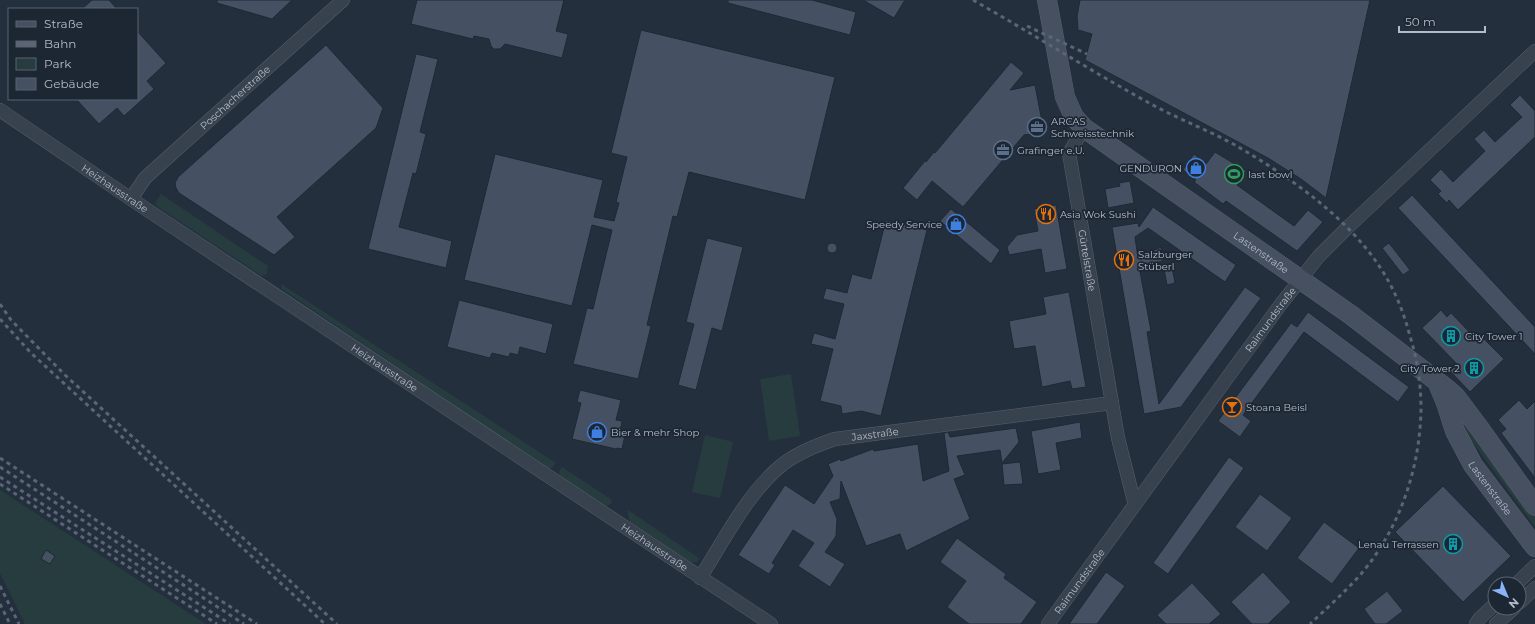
<svg xmlns="http://www.w3.org/2000/svg" width="1535" height="624" font-family="Montserrat,sans-serif">
  <rect width="100%" height="100%" fill="#242f3e"/>
  <g fill="#263c3f">
    <path d="M161,194l107,72 -1,8 -5,2 -104,-69 -3,-4z"/>
    <path d="M281,284l275,179 -4,5h-5l-265,-179z"/>
    <path d="M791,374l9,62 -31,5 -9,-62z"/>
    <path d="M1451,401l14,22 70,94v10l-75,-102z"/>
    <path d="M705,435l28,7 -13,56 -28,-6z"/>
    <path d="M562,467l50,33 -1,4 -5,2 -46,-30 -1,-4z"/>
    <path d="M0,490l206,134h-181l-25,-51z"/>
    <path d="M628,510l71,48 -2,4h-7l-60,-40 -2,-7z"/>
  </g>
  <g fill="#455162" stroke="#1f2835">
    <path d="M92,0h17l8,9h-35z"/>
    <path d="M217,0h75l-20,19 -55,-16z"/>
    <path d="M417,0h147l-8,31 12,3 -6,24 -57,-14 -5,5h-6l-3,-3 -2,-7 -15,-3 -1,3 -62,-15z"/>
    <path d="M728,0h84l44,12 -6,23 -122,-32z"/>
    <path d="M863,0h42l-11,18z"/>
    <path d="M1080,0h290l-44,198 -25,-19 -33,-21 -183,-98 7,-26 -14,-4 -1,-14z"/>
    <path d="M641,30l194,47 -30,123 -116,-28 -12,45 -4,-1 -26,109 4,1 -13,53 -65,-15 14,-56 6,1 19,-79 -20,-5 -20,81 -108,-26 31,-126 108,26 -9,37 20,4 5,-18 -3,-1 11,-45 -16,-4z"/>
    <path d="M137,31l29,32 -19,18 7,8 -30,27 -7,-8 -18,16 -23,-25h61z"/>
    <path d="M326,45l57,63 -7,20 -99,89 18,20 -21,18 -95,-62 -3,-5 -1,-5 3,-6z"/>
    <path d="M416,54l22,5 -18,73 6,2 -10,40 -3,-1 -14,54 53,14 -6,27 -78,-19z"/>
    <path d="M1011,62l13,11 -14,17 25,-5 9,47 -20,3 -61,72 -31,-26 -15,19 -14,-12 22,-27 1,1 8,-10 1,1z"/>
    <path d="M1520,95l15,16v26l-77,73 -9,-10 -2,3 -9,-9 3,-3 -11,-11 11,-11 12,13 32,-31 -11,-12 10,-9 11,12 27,-25 -12,-12z"/>
    <path d="M1215,152l31,19 -9,14 57,41 14,-16 15,12 -26,29 -71,-50 -3,3 -29,-22 2,-2 -13,-10 11,-16 12,10z"/>
    <path d="M1130,181l4,22 -26,5 -3,-19 15,-3 -1,-3z"/>
    <path d="M1412,195l123,132v27l-137,-146z"/>
    <path d="M1056,205l11,64 -22,4 -4,-24 -32,6 -2,-8 10,-12 21,-4 -4,-22z"/>
    <path d="M1153,207l83,58 -11,17 -77,-54 -13,9 3,21 23,-11 2,14 -24,5 12,65 -4,1 12,72 86,-117 16,11 -80,109 -37,7 -32,-187 26,-4 1,4z"/>
    <path d="M951,209l49,41 -9,14 -51,-43z"/>
    <path d="M886,220l41,10 -46,186 -20,-5 -19,3 -1,-8 -21,-5 13,-52 -22,-5 3,-11 21,6 9,-35 -21,-5 3,-11 21,5 5,-19 19,5z"/>
    <path d="M707,238l36,9 -21,84 -10,-3 -16,62 -18,-5 16,-61 -8,-2z"/>
    <circle cx="832" cy="248" r="5"/>
    <path d="M1389,243l21,27 -7,5 -21,-27z"/>
    <path d="M1172,267l3,16 -8,2 -3,-16z"/>
    <path d="M1069,292l17,95 -14,2 -2,-8 -28,6 -7,-41 -21,3 -5,-28 37,-7 -3,-17z"/>
    <path d="M459,300l94,24 -7,30 -26,-7 -2,8 -8,-2 -1,4 -17,-4 -2,5 -43,-11z"/>
    <path d="M1441,310l6,7 4,-4 29,30 4,-4 20,20 -34,33 -20,-21 7,-7 -35,-36z"/>
    <path d="M1308,312l101,75 -11,15 -94,-70 -61,83 8,6 -11,16 -22,-16 73,-98 6,4z"/>
    <path d="M580,390l41,10 -5,20 6,1 -2,12 5,2 -3,14 -5,-1 -1,1 -44,-10 9,-36 -4,-1z"/>
    <path d="M1519,400l8,9 8,-8v77l-34,-45 5,-4 -8,-9z"/>
    <path d="M1080,422l2,16 -26,5 5,27 -23,4 -7,-43z"/>
    <path d="M1016,428l3,14 -17,21 -2,-13 -43,6 8,19 -11,4 16,40 -64,32 -6,-17 -34,12 -25,-65 -1,18 -10,3 7,17 -1,17 -11,16 20,12 -15,23 -32,-21 16,-23 -21,-13 -21,33 3,2 -6,9 -31,-19 47,-70 29,19 19,-28 -5,-12 12,-5 1,2 32,-12 1,2 44,-7 5,37 26,-10 -5,-38 4,-1 2,5z"/>
    <path d="M1229,457l15,11 -76,106 -15,-11z"/>
    <path d="M1020,462l3,22 -19,1 -2,-21z"/>
    <path d="M1443,486l68,70 -48,46 -68,-70z"/>
    <path d="M1260,494l32,24 -25,33 -32,-24z"/>
    <path d="M1324,522l35,26 -27,36 -35,-26z"/>
    <path d="M957,538l49,36 -2,4 33,24 -16,22h-52l-22,-17 19,-26 -26,-19z"/>
    <path d="M46,550l9,6 -5,8 -9,-5z"/>
    <path d="M1106,572l19,14 -28,38h-28z"/>
    <path d="M1263,572l28,30 -23,22h-16l-21,-22z"/>
    <path d="M1192,583l29,31 -12,10h-43l-9,-9z"/>
    <path d="M1387,591l16,20 -17,13h-11l-11,-15z"/>
  </g>
  <g fill="none" stroke-linecap="round" stroke-linejoin="round">
    <g stroke="#565f6c" stroke-width="14">
      <g id="street">
        <path id="s1" d="M0,110l131,89 640,425"/>
        <path id="s2" d="M1084,128l-15,25 49,285 17,67"/>
        <path id="s3" d="M131,199l14,-21 198,-178"/>
        <path id="s4" d="M700,578c25,-39 47,-85 83,-114 16,-12 34,-19 52,-25l277,-36"/>
        <path d="M1516,584l19,-18"/>
        <path d="M1519,603l16,-15"/>
        <path id="s5" d="M1048,624l233,-320 38,-48 28,-28 188,-177"/>
        <path d="M1476,624l4,-6 15,-14"/>
        <path d="M1496,624l18,-16"/>
      </g>
    </g>
    <g stroke="#565f6c" stroke-width="20">
      <g id="secondary">
        <path id="s6" d="M1047,0l18,97 9,20 10,11 267,187 96,74 9,8 24,32 55,77"/>
        <path id="s7" d="M1439,386l7,17 9,28 18,34 62,82"/>
      </g>
    </g>
    <use href="#street" stroke="#38414e" stroke-width="13"/>
    <use href="#secondary" stroke="#465061" stroke-width="19"/>
    <g stroke="#5a6575" stroke-width="3" stroke-dasharray="4 4" stroke-linecap="butt">
      <path d="M973,0c60,34 118,71 178,104 27,15 57,26 84,41 60,35 129,83 159,147 8,16 13,33 18,51 6,21 9,44 9,66 -1,59 -21,119 -60,165 -16,18 -34,34 -51,50"/>
      <path d="M1027,26l60,28"/>
      <path d="M0,304l11,16 54,55 272,249"/>
      <path d="M0,319l31,34 294,271"/>
      <path d="M0,458l257,166"/>
      <path d="M0,467l244,157"/>
      <path d="M0,477l230,147"/>
      <path d="M0,484l217,140"/>
      <path d="M0,586l19,38"/>
      <path d="M0,604l10,20"/>
    </g>
  </g>
  <defs>
    <g id="office-ring" transform="scale(1)"><circle r="9.5" fill="#1d2633" stroke="#5c6f8a" stroke-width="1.5"/><path d="M-6-3h4V-5.5h4V-3h4V5H-6ZM-1-4.5V-3h2v-1.5ZM-6 0V1H6V0Z" fill="#5c6f8a"/></g>
    <g id="shop-ring" transform="scale(1)"><circle r="9.5" fill="#1d2633" stroke="#3f7fe0" stroke-width="1.5"/><path d="M-5-2.5h2.3a2.7 3.5 0 0 1 5.4 0H5L5.5 6h-11ZM-1.5-2.5h3a1.5 2.3 0 0 0-3 0Z" fill="#3f7fe0"/></g>
    <g id="stadium-ring" transform="scale(1)"><circle r="9.5" fill="#1d2633" stroke="#2e9e5b" stroke-width="1.5"/><path d="M0-5a6.5 5 0 1 0 0 10a6.5 5 0 1 0 0-10ZM-3.5-1.8h7v3.6h-7Z" fill="#2e9e5b"/></g>
    <g id="restaurant-ring" transform="scale(1)"><circle r="9.5" fill="#1d2633" stroke="#e8710a" stroke-width="1.5"/><path d="M-5-6h1v4h1v-4h1v4h1v-4h1v5L-1.5 .5V6h-2V.5L-5-1ZM5-6V6H3V1.5H1.5Q1.5-4 5-6Z" fill="#e8710a"/></g>
    <g id="building-ring" transform="scale(1)"><circle r="9.5" fill="#1d2633" stroke="#0f9aa8" stroke-width="1.5"/><path d="M-4-6H4V6H1V3H-1V6H-4ZM-2.5-4.3h1.7v1.8h-1.7ZM.8-4.3h1.7v1.8H.8ZM-2.5-1h1.7V.8h-1.7ZM.8-1h1.7V.8H.8Z" fill="#0f9aa8"/></g>
    <g id="bar-ring" transform="scale(1)"><circle r="9.5" fill="#1d2633" stroke="#e8710a" stroke-width="1.5"/><path d="M-6-5H6L.8 .8V4.5H3.5V6h-7V4.5H-.8V.8Z" fill="#e8710a"/></g>
  </defs>
  <g fill-rule="evenodd">
    <use href="#office-ring" x="1037" y="127"/>
    <use href="#office-ring" x="1003" y="150"/>
    <use href="#shop-ring" x="1196" y="168"/>
    <use href="#stadium-ring" x="1234" y="174"/>
    <use href="#restaurant-ring" x="1046" y="214"/>
    <use href="#shop-ring" x="956" y="224"/>
    <use href="#restaurant-ring" x="1124" y="260"/>
    <use href="#building-ring" x="1451" y="336"/>
    <use href="#building-ring" x="1474" y="368"/>
    <use href="#bar-ring" x="1232" y="407"/>
    <use href="#shop-ring" x="597" y="432"/>
    <use href="#building-ring" x="1453" y="544"/>
  </g>
  <g text-anchor="middle" stroke-width="3.5" stroke-linejoin="round" paint-order="stroke">
    <g font-size="10" fill="#b4bcc9" stroke="#1d2633">
      <text dy="4" stroke="none"><textPath href="#s3" startOffset="146">Poschacherstraße</textPath></text>
      <text dy="4" stroke="none"><textPath href="#s1" startOffset="139">Heizhausstraße</textPath></text>
      <text dy="4" stroke="none"><textPath href="#s6" startOffset="352">Lastenstraße</textPath></text>
      <text dy="4" stroke="none"><textPath href="#s2" startOffset="138">Gürtelstraße</textPath></text>
      <text dy="4" stroke="none"><textPath href="#s5" startOffset="377">Raimundstraße</textPath></text>
      <text dy="4" stroke="none"><textPath href="#s1" startOffset="463">Heizhausstraße</textPath></text>
      <text dy="4" stroke="none"><textPath href="#s4" startOffset="240">Jaxstraße</textPath></text>
      <text dy="4" stroke="none"><textPath href="#s7" startOffset="115">Lastenstraße</textPath></text>
      <text dy="4" stroke="none"><textPath href="#s1" startOffset="787">Heizhausstraße</textPath></text>
      <text dy="4" stroke="none"><textPath href="#s5" startOffset="53">Raimundstraße</textPath></text>
    </g>
    <g font-size="10" fill="#b4bcc9" stroke="#1d2633" text-anchor="start">
      <text x="1051" y="125">ARCAS<tspan x="1051" dy="12">Schweisstechnik</tspan></text>
      <text x="1017" y="154">Grafinger e.U.</text>
      <text x="1182" y="172" text-anchor="end">GENDURON</text>
      <text x="1248" y="178">last bowl</text>
      <text x="1060" y="218">Asia Wok Sushi</text>
      <text x="942" y="228" text-anchor="end">Speedy Service</text>
      <text x="1138" y="258">Salzburger<tspan x="1138" dy="12">Stüberl</tspan></text>
      <text x="1465" y="340">City Tower 1</text>
      <text x="1460" y="372" text-anchor="end">City Tower 2</text>
      <text x="1246" y="411">Stoana Beisl</text>
      <text x="611" y="436">Bier &amp; mehr Shop</text>
      <text x="1439" y="548" text-anchor="end">Lenau Terrassen</text>
    </g>
  </g>
  <rect x="8" y="8" width="130" height="92" fill="#1d2633" stroke="#59626f"/>
  <rect x="16" y="21" width="20" height="6" fill="#465061" stroke="#59626f"/>
  <text x="44" y="28" font-size="12" fill="#b4bcc9">Straße</text>
  <rect x="16" y="41" width="20" height="6" fill="#5a6575" stroke="#59626f"/>
  <text x="44" y="48" font-size="12" fill="#b4bcc9">Bahn</text>
  <rect x="16" y="58" width="20" height="12" fill="#263c3f" stroke="#59626f"/>
  <text x="44" y="68" font-size="12" fill="#b4bcc9">Park</text>
  <rect x="16" y="78" width="20" height="12" fill="#455162" stroke="#59626f"/>
  <text x="44" y="88" font-size="12" fill="#b4bcc9">Gebäude</text>
  <g transform="translate(1507 596) rotate(136)"><circle r="19" fill="#1d2633" stroke="#59626f"/>
  <path d="M0-3L7 15L0 10L-7 15Z" fill="#8ab4f8"/>
  <text y="-6" font-size="11" font-weight="bold" text-anchor="middle" fill="#b4bcc9">N</text>
  </g>
  <path d="M1399 26v6h86v-6" fill="none" stroke="#b4bcc9" stroke-width="2"/>
  <text x="1405" y="26" font-size="12" fill="#b4bcc9" stroke="#1d2633" stroke-width="3" paint-order="stroke">50 m</text>
</svg>
